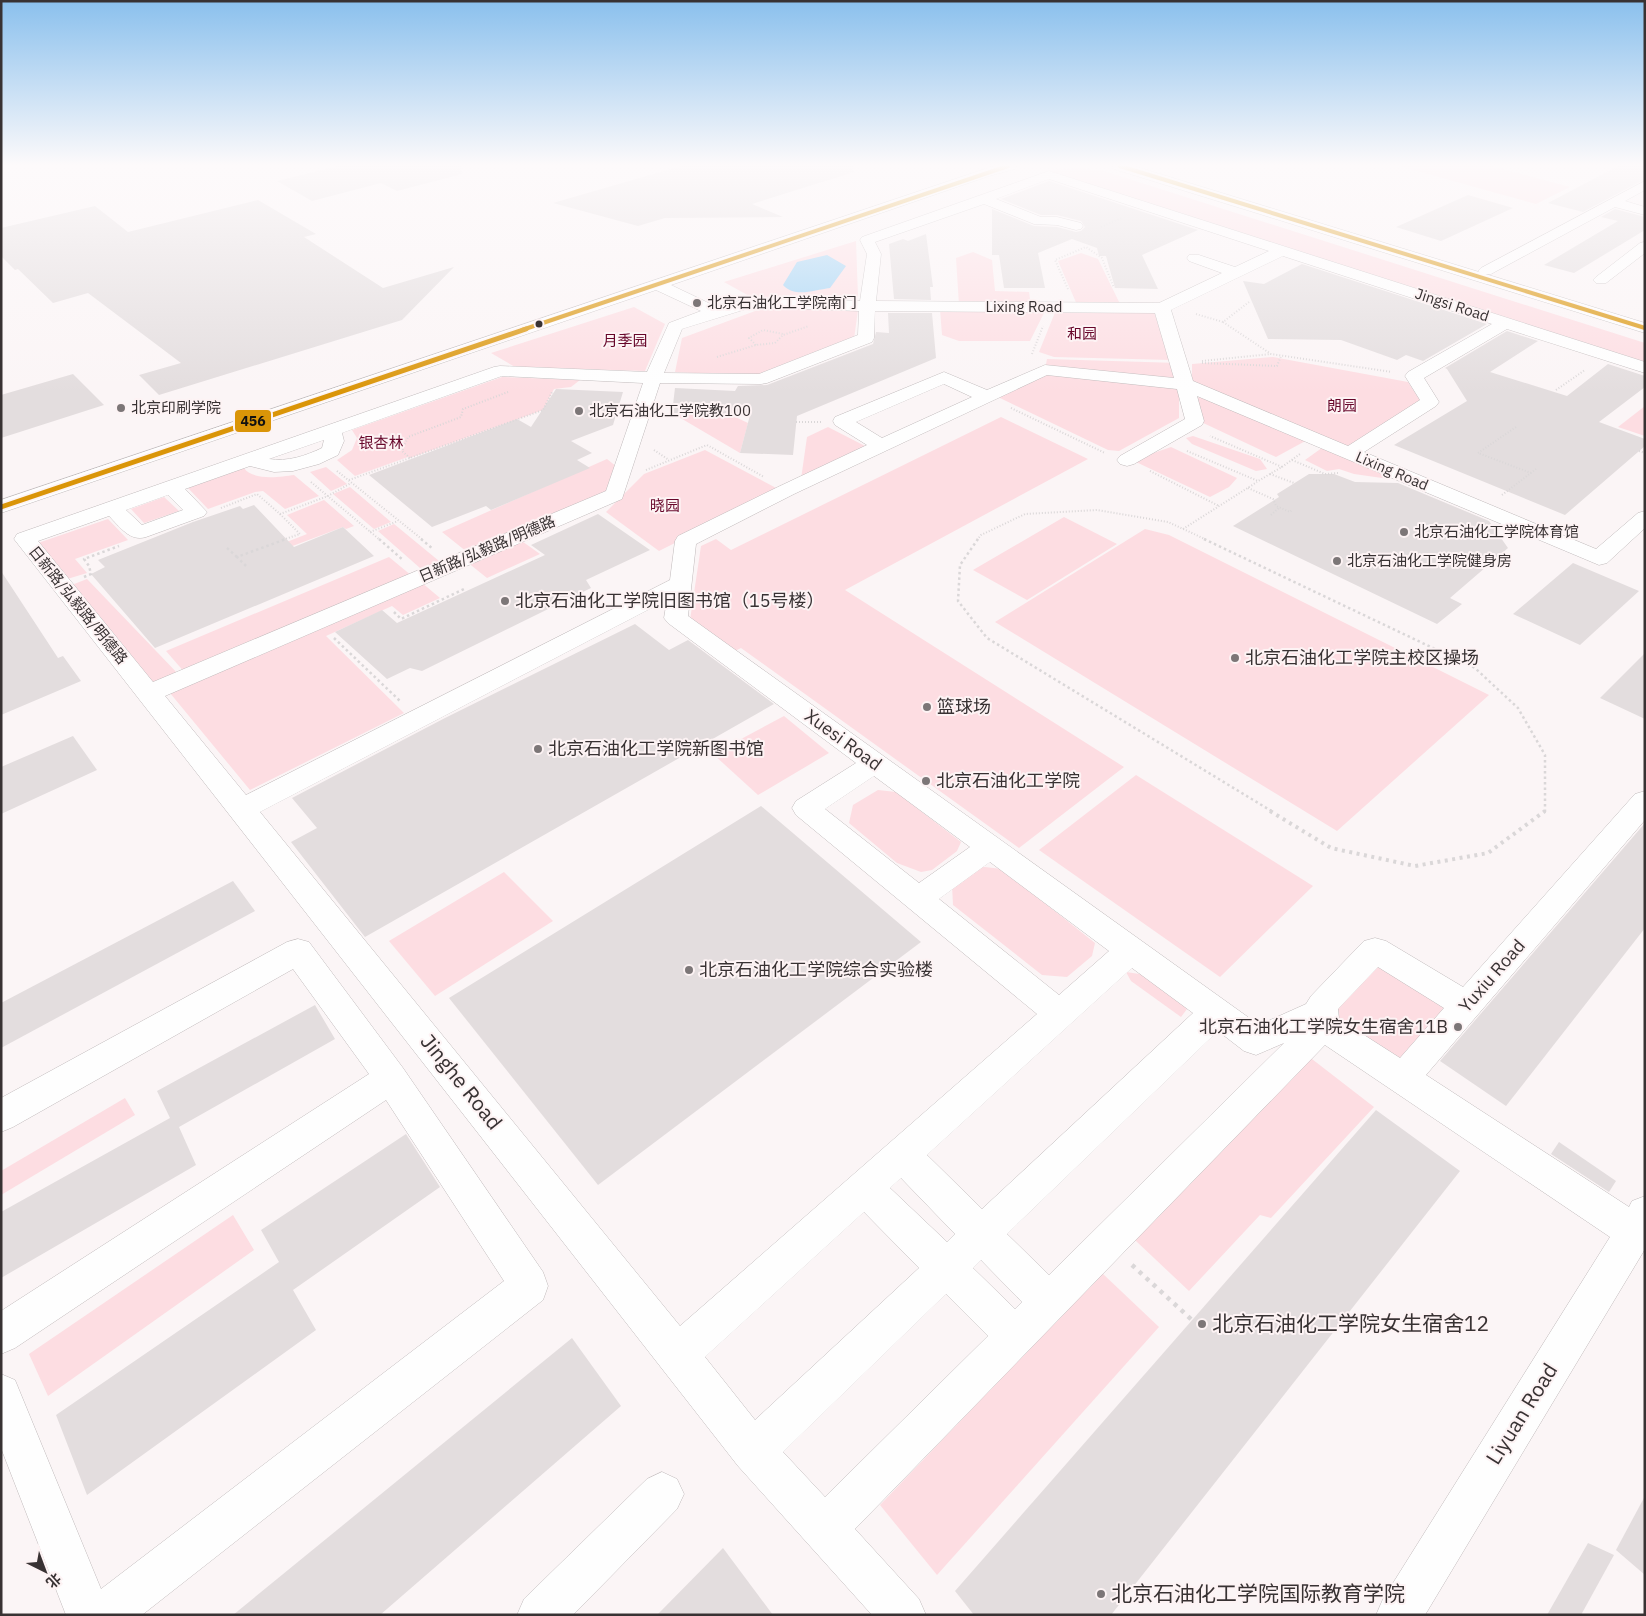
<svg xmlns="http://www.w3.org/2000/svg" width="1646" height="1616" font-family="'IBM Plex Sans','Noto Sans SC',sans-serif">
  <rect width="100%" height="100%" fill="#fbf5f6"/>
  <g fill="#fddde2">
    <path d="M1399,166h92l79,21 -34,17z"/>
    <path d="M1080,168l24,3 541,172v21l-601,-194z"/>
    <path d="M856,241l2,56h-107l-27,-15z"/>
    <path d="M973,252l19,8 3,31 34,1 2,14 -72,-1 -3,-47z"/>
    <path d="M1081,253l17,6 23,47 -43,1 -20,-46z"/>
    <path d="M777,303l81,7 -4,29 -98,37 -81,-4 7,-34z"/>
    <path d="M634,307l31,17 -20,47 -130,-4 -24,-14z"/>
    <path d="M940,309h106l-16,32h-71l-17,-6z"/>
    <path d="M1056,310l98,2 17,48 -117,-3 -15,-5z"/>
    <path d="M1273,357l135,25 12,18 -73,48 -155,-65v-19z"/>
    <path d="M1047,359l131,4 7,21 -140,-14z"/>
    <path d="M1049,374l130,12v32l-60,33 -11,-1 -110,-53z"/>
    <path d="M502,377l78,3 -9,7 -17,2 -11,21 -133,48 -2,-1 -53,19 -18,-16 15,-10 5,-12 -5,-8z"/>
    <path d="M1203,396l106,43 -33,18 -77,-36 -5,-22z"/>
    <path d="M1645,406v30l-27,-9z"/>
    <path d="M672,413l59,2 17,8 -8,30z"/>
    <path d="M1001,417l87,42 -243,131 279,177 -105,81 -278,-200 -8,4 -43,-32 11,-74 15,-7 15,11z"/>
    <path d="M828,427l39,20 -66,32 6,-42z"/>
    <path d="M1193,436l67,23 7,10 -11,2 -64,-27 -6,-6z"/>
    <path d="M1326,445l69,29 -6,5 -35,-5 -15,-5 -12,2 -22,-11z"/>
    <path d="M1171,447l66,31 -8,9 -19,10 -74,-35 3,-4z"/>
    <path d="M705,450l75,40 -121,61 -53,-39 38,-38z"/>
    <path d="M607,459l10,8 -9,26 -141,59 -25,-20z"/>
    <path d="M326,467l21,17 -16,7 -21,-19z"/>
    <path d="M244,468c9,13 36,9 50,7l25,21 -34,13 -22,-18 -8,1 -47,17 -20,-21z"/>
    <path d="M350,487l41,35 -17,7 -41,-35z"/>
    <path d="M164,497l15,14 -35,12 -13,-14z"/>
    <path d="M324,500l30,26 -8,3 -3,-2 -69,26 -5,-4 38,-15 -20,-19z"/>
    <path d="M1064,517l53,27 -90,56 -54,-30z"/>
    <path d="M108,519l20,21 -53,19 12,14 -23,7 -26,-37z"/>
    <path d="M394,524l45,37 -7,6 -12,1 -42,-37z"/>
    <path d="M1145,529l24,6 320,160 -152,136 -342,-209z"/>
    <path d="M519,539l21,15 -53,24 -20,-16z"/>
    <path d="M389,557l23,19 -226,98 -20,-23z"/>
    <path d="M87,579l93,97 -26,11 -85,-101z"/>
    <path d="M421,582l19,16 -37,17 -11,-9 -66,30 78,77 -154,77 -80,-97z"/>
    <path d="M784,716l45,37 -71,42 -45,-41z"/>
    <path d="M1136,775l177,111 -93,91 -181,-127z"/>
    <path d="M878,790l18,2 65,50 -4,9 -25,19 -11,2 -24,-9 -48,-40 4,-18z"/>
    <path d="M976,866l26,3 93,74 -3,13 -25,21 -25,-2 -89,-70 -1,-20z"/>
    <path d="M504,872l49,49 -118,75 -46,-55z"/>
    <path d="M1382,959l69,53 -42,50 -12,-2 -57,-37 -4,-15z"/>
    <path d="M1126,972l20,3 33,23 8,11 -6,8 -50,-36z"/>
    <path d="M1299,1049l75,58 -103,111 -11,-3 -71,76 -70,-66z"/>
    <path d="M125,1098l10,17 -134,80v-24z"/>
    <path d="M233,1215l21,35 -206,146 -19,-42z"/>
    <path d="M1102,1273l57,54 -222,248 -57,-70z"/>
  </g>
  <path fill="#9ed2f5" d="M827,255l19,11 -16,22c-16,2 -35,10 -47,-3l14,-23z"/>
  <g fill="#e3ddde">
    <path d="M338,166h123l1,8 -65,17 -16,-8 -69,18 -35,-20z"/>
    <path d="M681,166h172l1,6 -102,32 31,13 -118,1 -27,8 -85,-23z"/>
    <path d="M1618,166h27v13l-62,33 -35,-9z"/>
    <path d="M1049,181l149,49 -56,25 16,34 -43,-1 -9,-32h-7l-2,-8 -25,-9 -34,14 7,35h-41l-5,-33h-7v-46l42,17 23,1 19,5 5,-1 4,-4 -4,-6 -24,-6h-16l-40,-16z"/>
    <path d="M1468,195l45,13 -72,33 -45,-14z"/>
    <path d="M258,200l58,34 -12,3 79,51 71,-21 -52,53 -243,75 -20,-20 42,-12 -93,-70 -35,10 -35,-34 -3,1 -14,-14v-28l94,-22 33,26z"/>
    <path d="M1615,209l30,8v13l-71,43 -30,-8 74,-44 -17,-4z"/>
    <path d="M926,234l7,53h-3l1,13 -37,-1 -5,-55 14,-5 5,2z"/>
    <path d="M1302,264l185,60 -64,37 -17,-6 -9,5 -56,-20 -73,-1 -25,-58 21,3z"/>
    <path d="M888,313h44l4,45 -139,58 -4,39 -53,-2 10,-38 -78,-2 3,-25 60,3 3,-5 29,-1 106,-41 3,-12 13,1z"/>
    <path d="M1507,331l31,10 -48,31 77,24 41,-32 37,12v11l-46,35 46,17v7l-80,69 -171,-70 73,-44 -20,-32 -2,-1z"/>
    <path d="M73,374l31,31 -103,33v-43z"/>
    <path d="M556,389l67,3 -10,33 -42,16 21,12 -15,7 13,8 -99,42 -5,-4 -54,21 -63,-52 148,-56 14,8z"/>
    <path d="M1309,474h25l21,8 43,1 91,38 19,27 -58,50 12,6 -25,20 -204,-98 46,-29 -2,-3z"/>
    <path d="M254,505l40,42 49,-20 31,29 -219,92 -64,-74 14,-7 -7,-7 95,-38 47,-16 3,3z"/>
    <path d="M598,514l52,36 -64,30 5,8 -169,83 -12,-3 -23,11 -52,-47 47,-22 15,13 148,-68 -14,-10z"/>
    <path d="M1573,563l66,28 -59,54 -67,-31z"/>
    <path d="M1,571l57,87 5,-2 18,25 -80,34z"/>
    <path d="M635,624l34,26 19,-10 86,64 -409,233 -74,-95 26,-14 -25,-30 153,-80z"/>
    <path d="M1645,653v66l-45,-21z"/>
    <path d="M73,736l24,34 -96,44v-47z"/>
    <path d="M761,806l160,136 -323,243 -149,-187z"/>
    <path d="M1645,823v105l-139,178 -66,-45z"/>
    <path d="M233,881l22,30 -254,137v-45z"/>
    <path d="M315,1005l20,34 -156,88 17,38 -195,113v-66l169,-94 -13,-27z"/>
    <path d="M1376,1110l84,61 -349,444h-137l-19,-24z"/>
    <path d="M406,1134l34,53 -147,103 23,40 -229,165 -31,-80 223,-153 -18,-32z"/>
    <path d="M1559,1142l57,39 -7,11 -58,-38z"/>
    <path d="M572,1338l49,68 -241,209h-147z"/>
    <path d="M1645,1496v79l-29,-25z"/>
    <path d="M1588,1543l26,12 -33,60h-34z"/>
    <path d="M723,1548l50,67h-116z"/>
  </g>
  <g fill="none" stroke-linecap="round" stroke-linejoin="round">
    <g stroke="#c0babb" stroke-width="1">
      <g id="minor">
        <path d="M994,166h22l-1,3 -26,7 -318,109 46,22 36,-10 107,4 7,-47 -7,-14 2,-3 187,-66 596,191v11l-138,-44 -83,49 15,24 -3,4 -72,46 232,97 42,-36 7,-2v17l-38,35 -8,2 -402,-169 7,25 -2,4 -68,39 -7,2 -7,-2 -3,-4 3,-4 65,-37 -8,-30 -130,-14 -253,119 -98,50 -8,72 571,409 47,-21 5,-8 53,-55 11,-3 11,3 77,46 172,-193 10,-3v29l-219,255 203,132 3,-6 13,-5v53l-220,366h-49l7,-16 227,-362 -285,-192 -470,484 64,70 7,16h-54l-134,-149 -724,-927 3,-5 477,-167 6,-1 147,6 22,-49 32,-12 -45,-21 -655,223v-13zM1049,179l220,72 -34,16 -36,-12h-10l-2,3 2,3 33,12 -63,30 -283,-2 5,-47 -6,-12 109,-38 50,20 23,1 19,5 5,-1 2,-3 -2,-3 -24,-6h-16l-45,-18zM1283,256l209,68 -84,48 -3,4 15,24 -72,46 -155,-65 -22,-71zM753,307l106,4 -1,24 -99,39 -95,-1 18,-44zM875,311l280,2 19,65 -129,-13 -58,25 -43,-18 -109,45 -2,4 2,4 32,20 -87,41 -102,50 -3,5 -5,39 -424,215 -81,-99 457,-197 38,-116 101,1 6,-1 105,-41 2,-4zM502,376l141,7 -37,108 -453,191 -115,-141 71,-25c11,11 21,26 37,21l58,-21 3,-4 -22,-23 65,-23 24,6 19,-1 26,-7 19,-9 6,-14 -2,-8zM944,384l28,13 -90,41 -26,-16zM324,440l-2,8c-17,8 -34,14 -53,11zM168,495l15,15 -41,15 -16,-15zM667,600l-3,18 4,5 188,140 -60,38 -4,7 4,7 241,199 -357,312 -420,-514zM874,776l96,71 -51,36 -94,-74zM990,862l119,89 -50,44 -120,-96zM1378,967l66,41 -44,50 -61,-39 -1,-10zM1132,968l61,45 -211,196 -55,-54zM1218,1031l26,20 12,4 28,-12 -235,232 -42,-41zM901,1178l54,56 -8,8 -57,-54zM864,1212l55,56 -164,152 -50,-63zM981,1260l41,42 -7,7 -42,-41zM946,1294l42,42 -163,161 -42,-45z"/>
        <path d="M1645,181v9l-20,11 20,6v8l-30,-8 -124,67h-10l-3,-3 3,-3z"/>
        <path d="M1645,242v11l-39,30h-10l-3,-3 3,-3 44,-34z"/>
        <path d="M298,939l11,3 94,126 140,204 5,14 -5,14 -401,315h-76l-65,-167v-74l14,6 86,209 403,-308 -118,-181 -371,248 -14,6v-43l368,-237 -76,-105 -280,158 -12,5v-34l286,-156z"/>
        <path d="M662,1472l15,7 7,15 -7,15 -104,106h-56l7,-16 123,-120z"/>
      </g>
    </g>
    <g stroke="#c0babb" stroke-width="1">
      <path id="major" d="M1113,166h21l511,157v10l-531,-164z"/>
    </g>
    <g stroke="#dad7d8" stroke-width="2" stroke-dasharray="1 2" stroke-linecap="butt">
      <path d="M1101,227l21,-9"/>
      <path d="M1068,289l-13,-29 31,-13 16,11 12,30"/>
      <path d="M1196,314l27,8 26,-20"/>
      <path d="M1223,322l48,32 121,18"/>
      <path d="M756,345l-7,-7 14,-8 20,4"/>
      <path d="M1032,354l11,-28"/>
      <path d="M717,357l39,-12 19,-2 8,-8 26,-9"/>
      <path d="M1202,361l69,-7"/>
      <path d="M1202,363l75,3 4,-10"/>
      <path d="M1556,390l29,-20"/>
      <path d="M1011,408l94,45"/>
      <path d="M796,422h25"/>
      <path d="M1516,427l-38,26 53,20"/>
      <path d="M654,450l15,10"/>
      <path d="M1187,451l71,30 24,-14 -72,-31"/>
      <path d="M1639,451l6,2"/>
      <path d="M410,458l-8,-7 6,-14 53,-20 2,-8 45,-17"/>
      <path d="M1292,460l33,14 13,-1"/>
      <path d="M1282,467l18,-13"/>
      <path d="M646,470l61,-25 57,32"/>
      <path d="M337,471l86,69"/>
      <path d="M1150,471l69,35"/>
      <path d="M1270,474l24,9"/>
      <path d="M349,480l194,-70 9,-18"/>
      <path d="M311,482l69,58"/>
      <path d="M1248,488l25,11 3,7 14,6 2,-2"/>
      <path d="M1502,495l34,-26"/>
      <path d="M221,508l36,-14 23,20 48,-18 23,-13"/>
      <path d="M280,514l20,20 -18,6"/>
      <path d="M1271,515l9,-8"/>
      <path d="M1183,529l74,-47"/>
      <path d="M370,532l28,-11"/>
      <path d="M977,540l4,-5 44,-21 72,-4 71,12 39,18"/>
    </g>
    <g stroke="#dad7d8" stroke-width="2.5" stroke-dasharray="2.5 3" stroke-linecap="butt">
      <path d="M379,539l24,21"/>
      <path d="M421,539l12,10"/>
      <path d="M978,539l-18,26 -2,36 29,37 286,174"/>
      <path d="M1204,539l271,129 43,40 27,47v57"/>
      <path d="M227,548l10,9"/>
      <path d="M246,566l-9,-9 49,-18"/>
      <path d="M84,577l7,-3 -2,-8 -5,-7 35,-13"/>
      <path d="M394,612l7,7 63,-30"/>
      <path d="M334,638l66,63"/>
    </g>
    <path stroke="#dad7d8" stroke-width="4" stroke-dasharray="3 4.5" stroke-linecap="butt" d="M1270,811l61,37 84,18 73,-13 57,-42"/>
    <path stroke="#dad7d8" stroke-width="4.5" stroke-dasharray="4 5.5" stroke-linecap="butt" d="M1132,1265l60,55"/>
    <use href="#minor" fill="#fefefe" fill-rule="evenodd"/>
    <use href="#major" fill="#fefefe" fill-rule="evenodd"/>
    <g stroke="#fdf3f4" stroke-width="5.5">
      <g id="bus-1-far1">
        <path d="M1120,166l525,162"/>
        <path d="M522,330l486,-164"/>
      </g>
    </g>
    <g stroke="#fdf3f4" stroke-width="8">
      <path id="bus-1" d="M1,507l525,-178"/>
    </g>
    <use href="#bus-1-far1" stroke="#da9508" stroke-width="4"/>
    <use href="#bus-1" stroke="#da9508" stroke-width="5"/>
  </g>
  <linearGradient id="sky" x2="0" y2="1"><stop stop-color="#8ac0ed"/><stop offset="0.42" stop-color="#fdfafb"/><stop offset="1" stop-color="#fdfafb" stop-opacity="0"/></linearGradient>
  <rect width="1646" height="393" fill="url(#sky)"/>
  <g fill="#7c7677" stroke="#fdf3f4" stroke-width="2">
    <circle cx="697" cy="303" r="5"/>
    <circle cx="121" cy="408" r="5"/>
    <circle cx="579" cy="411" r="5"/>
    <circle cx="1404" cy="532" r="5"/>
    <circle cx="1337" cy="561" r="5"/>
    <circle cx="505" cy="601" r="5"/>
    <circle cx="1235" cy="658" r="5"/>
    <circle cx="927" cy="707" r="5"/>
    <circle cx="538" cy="749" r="5"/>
    <circle cx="926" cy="781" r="5"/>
    <circle cx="689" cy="970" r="5"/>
    <circle cx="1458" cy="1027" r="5"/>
    <circle cx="1202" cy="1324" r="5"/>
    <circle cx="1101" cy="1594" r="5"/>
  </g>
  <circle fill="#383233" stroke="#fdf3f4" stroke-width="2" cx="539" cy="324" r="4.5"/>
  <g text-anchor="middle" stroke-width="4" stroke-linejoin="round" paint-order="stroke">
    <g font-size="15" fill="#383233" stroke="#fdf3f4" text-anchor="start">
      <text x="707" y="308">北京石油化工学院南门</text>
      <text x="131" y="413">北京印刷学院</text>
      <text x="589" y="416">北京石油化工学院教100</text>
      <text x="1414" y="537">北京石油化工学院体育馆</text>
      <text x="1347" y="566">北京石油化工学院健身房</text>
    </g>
    <g font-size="15" fill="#383233" stroke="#fdf3f4">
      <text transform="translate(1452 305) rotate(18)" y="5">Jingsi Road</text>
      <text x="1024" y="312">Lixing Road</text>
      <text transform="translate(1392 471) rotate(23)" y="5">Lixing Road</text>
      <text transform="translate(487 549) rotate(-23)" y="5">日新路/弘毅路/明德路</text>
      <text transform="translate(78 605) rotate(51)" y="5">日新路/弘毅路/明德路</text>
    </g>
    <g font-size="15" fill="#67062a" stroke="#fdf3f4">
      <text x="1082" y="339">和园</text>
      <text x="625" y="346">月季园</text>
      <text x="1342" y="411">朗园</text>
      <text x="381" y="448">银杏林</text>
      <text x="665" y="511">晓园</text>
    </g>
    <g font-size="18" fill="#383233" stroke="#fdf3f4" text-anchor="start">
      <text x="515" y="607">北京石油化工学院旧图书馆（15号楼）</text>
      <text x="1245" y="664">北京石油化工学院主校区操场</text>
      <text x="937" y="713">篮球场</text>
      <text x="548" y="755">北京石油化工学院新图书馆</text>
      <text x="936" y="787">北京石油化工学院</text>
      <text x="699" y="976">北京石油化工学院综合实验楼</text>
      <text x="1448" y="1033" text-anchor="end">北京石油化工学院女生宿舍11B</text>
    </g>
    <g font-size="18" fill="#383233" stroke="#fdf3f4">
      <text transform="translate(843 740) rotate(36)" y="6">Xuesi Road</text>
      <text transform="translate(1492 976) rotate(-49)" y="6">Yuxiu Road</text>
    </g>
    <g font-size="21" fill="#383233" stroke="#fdf3f4">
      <text transform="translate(461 1082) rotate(51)" y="7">Jinghe Road</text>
      <text transform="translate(1522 1414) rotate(-58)" y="7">Liyuan Road</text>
    </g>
    <g font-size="21" fill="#383233" stroke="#fdf3f4" text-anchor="start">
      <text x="1212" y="1331">北京石油化工学院女生宿舍12</text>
      <text x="1111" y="1601">北京石油化工学院国际教育学院</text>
    </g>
  </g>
  <rect stroke="#fdf3f4" stroke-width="2" x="234" y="409" width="38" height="24" rx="5" fill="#da9508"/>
  <g font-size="14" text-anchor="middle" font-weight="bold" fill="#111">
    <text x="253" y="426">456</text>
  </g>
  <rect width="1646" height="1616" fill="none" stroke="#383233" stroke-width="5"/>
  <g transform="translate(45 1571) rotate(138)" stroke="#fdf3f4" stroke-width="4" paint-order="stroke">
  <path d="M0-4L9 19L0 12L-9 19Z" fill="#383233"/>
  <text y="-8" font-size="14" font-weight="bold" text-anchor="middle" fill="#383233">北</text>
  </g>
</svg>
